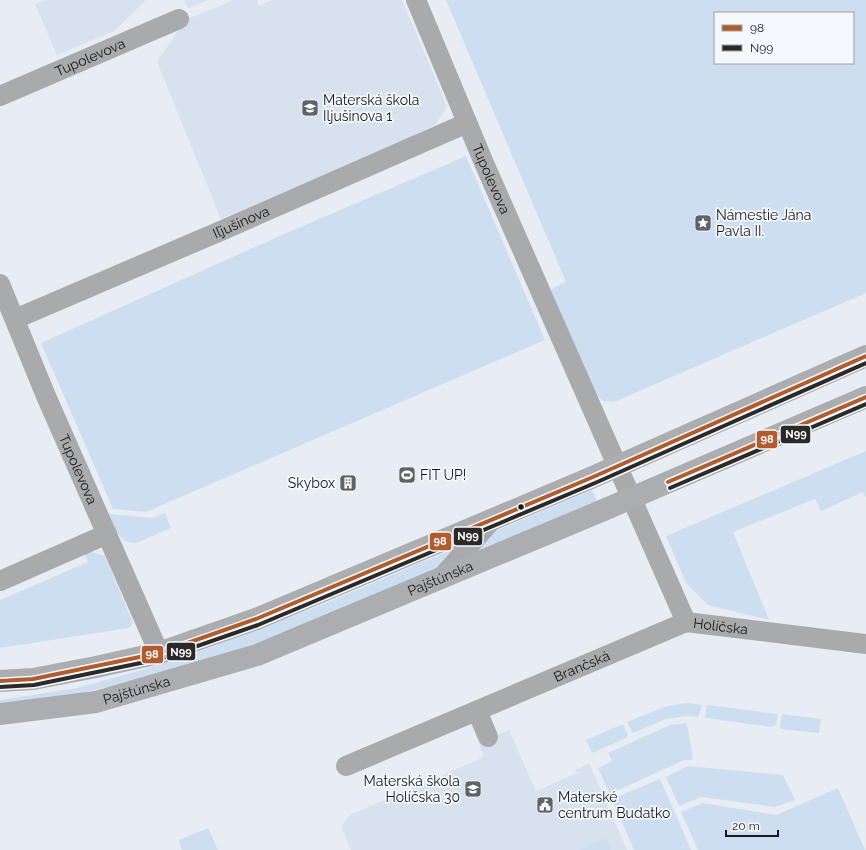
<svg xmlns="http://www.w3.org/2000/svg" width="866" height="850" font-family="Raleway,sans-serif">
  <rect width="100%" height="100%" fill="#e7edf3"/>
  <g fill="#d7e2ee">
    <path d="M44,0h101v1l-31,30 -57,24 -22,-51z"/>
    <path d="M184,0h24l-20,8z"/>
    <path d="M234,0h23l2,6 13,-6h130l42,99 2,6 -1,5 -9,14 -20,10 -3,4 -192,81 -64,-157 28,-42z"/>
    <path d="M509,730l27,61 41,-18 -1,-3 13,-7 38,87h-276l-10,-23 9,-12 134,-58 -5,-14z"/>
  </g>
  <g fill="#cedef1" fill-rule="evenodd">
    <path d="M446,0h420v293l-252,109 -11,-1 -10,-10 -42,-102 15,-7zM715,13h138v50h-138z"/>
    <path d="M466,156l79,184 -399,172 -33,-3 -72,-166 234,-105z"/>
    <path d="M866,451v47l-3,-6 -42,19 -6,-12 -82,33 36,88 -61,-15 -22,-22 -20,-47z"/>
    <path d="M592,490l5,11 -286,121 -97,37 -67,19 -70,16 -77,10v-4l77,-12 68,-19 67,-22 109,-42z"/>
    <path d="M165,513l6,15 -35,15c-17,1 -22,-17 -27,-29l44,4z"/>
    <path d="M82,549l23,7 28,67 -4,5 -129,20v-48l88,-38z"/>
    <path d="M687,703l15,2 -4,12 -11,-1 -21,3 -33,14 -6,-11 40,-16z"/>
    <path d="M707,705l71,9 -2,11 -5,2 -65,-9 -1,-2z"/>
    <path d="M782,714l39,5 -2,14 -38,-4 -1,-2z"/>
    <path d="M687,723l6,37h-9l-74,34 -12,-26 14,-7 -4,-8 62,-28z"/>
    <path d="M623,724l5,11 -2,3 -34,15 -6,-13z"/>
    <path d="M688,766l95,9 12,25 -20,7 -73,-10 -23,9 -13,-29z"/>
    <path d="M660,779l31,71h-57l-22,-51z"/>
    <path d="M838,788l27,62h-167l-17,-38 22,-9 73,12z"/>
    <path d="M208,828l10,22h-37l1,-1 -3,-9z"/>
    <path d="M606,838l5,12h-32z"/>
  </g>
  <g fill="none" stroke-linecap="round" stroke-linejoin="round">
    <g stroke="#a8aaac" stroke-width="20">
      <path id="s1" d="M416,0l68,163 202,459"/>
      <path id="s2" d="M0,96l179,-77"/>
      <path id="s3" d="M0,284l46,112 113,257"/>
      <path id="s4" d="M15,319l208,-89 244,-107"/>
      <path d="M440,579l52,-59"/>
      <path d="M0,581l107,-47"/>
      <path id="s5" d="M686,622l180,22"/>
      <path d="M477,711l11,26"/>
      <path id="s6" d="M346,766l340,-144"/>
    </g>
    <g stroke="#abadb1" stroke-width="22">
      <path d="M0,681l33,-2 63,-12 63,-14 97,-34 337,-142 273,-121"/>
      <path id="s7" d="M0,714l96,-12 161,-47 349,-146 260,-112"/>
    </g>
    <g stroke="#f5f9fe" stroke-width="7">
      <g id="bus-1">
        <path d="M668,482l198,-85"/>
        <path d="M0,681l33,-2 126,-26 97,-34 337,-142 273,-121"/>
      </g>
    </g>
    <g stroke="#f5f9fe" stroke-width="7">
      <g id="bus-2">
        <path d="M670,488l196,-84"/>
        <path d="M0,687l34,-2 126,-26 98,-34 337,-142 271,-120"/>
      </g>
    </g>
    <use href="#bus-1" stroke="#b25c2e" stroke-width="4"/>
    <use href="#bus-2" stroke="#2b2a29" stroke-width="4"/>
  </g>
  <defs>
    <g id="school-square" transform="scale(0.9)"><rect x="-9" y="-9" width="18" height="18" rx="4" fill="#5e6367" stroke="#f5f9fe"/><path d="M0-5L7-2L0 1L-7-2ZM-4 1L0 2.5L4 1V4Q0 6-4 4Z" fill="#fff"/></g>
    <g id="sight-square" transform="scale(0.9)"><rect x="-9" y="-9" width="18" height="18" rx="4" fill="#5e6367" stroke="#f5f9fe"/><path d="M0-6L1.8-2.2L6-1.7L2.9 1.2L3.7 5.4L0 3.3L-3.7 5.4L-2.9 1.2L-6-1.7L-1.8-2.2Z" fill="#fff"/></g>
    <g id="stadium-square" transform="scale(0.9)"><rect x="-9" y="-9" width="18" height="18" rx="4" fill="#5e6367" stroke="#f5f9fe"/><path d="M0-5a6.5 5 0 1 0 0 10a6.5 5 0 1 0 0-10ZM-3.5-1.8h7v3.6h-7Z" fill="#fff"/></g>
    <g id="building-square" transform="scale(0.9)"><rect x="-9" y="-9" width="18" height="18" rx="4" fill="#5e6367" stroke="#f5f9fe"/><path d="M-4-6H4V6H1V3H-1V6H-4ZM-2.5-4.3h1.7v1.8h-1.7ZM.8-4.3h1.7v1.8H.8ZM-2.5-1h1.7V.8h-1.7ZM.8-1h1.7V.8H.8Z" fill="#fff"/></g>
    <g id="civic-square" transform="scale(0.9)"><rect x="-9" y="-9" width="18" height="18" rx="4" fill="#5e6367" stroke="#f5f9fe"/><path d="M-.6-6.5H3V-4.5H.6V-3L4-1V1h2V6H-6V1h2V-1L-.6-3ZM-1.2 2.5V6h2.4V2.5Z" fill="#fff"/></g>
  </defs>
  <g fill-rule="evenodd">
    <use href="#school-square" x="310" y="108"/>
    <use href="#sight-square" x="703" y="223"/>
    <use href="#stadium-square" x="407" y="475"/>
    <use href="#building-square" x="348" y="483"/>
    <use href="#school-square" x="473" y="789"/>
    <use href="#civic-square" x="545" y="805"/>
  </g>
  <circle fill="#15181c" stroke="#f5f9fe" stroke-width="1.5" cx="521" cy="507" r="3.5"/>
  <g text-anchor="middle" stroke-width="3.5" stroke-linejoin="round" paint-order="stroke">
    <g font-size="14" fill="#15181c" stroke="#f5f9fe">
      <text dy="5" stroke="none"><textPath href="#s2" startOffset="98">Tupolevova</textPath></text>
      <text dy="5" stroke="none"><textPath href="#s1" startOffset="194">Tupolevova</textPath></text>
      <text dy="5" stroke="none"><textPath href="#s4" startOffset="246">Iľjušinova</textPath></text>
      <text dy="5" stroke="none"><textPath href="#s3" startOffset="201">Tupolevova</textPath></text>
      <text dy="5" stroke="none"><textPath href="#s7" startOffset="463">Pajštúnska</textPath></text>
      <text dy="5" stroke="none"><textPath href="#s5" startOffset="35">Holíčska</textPath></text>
      <text dy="5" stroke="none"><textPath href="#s6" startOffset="256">Brančská</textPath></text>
      <text dy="5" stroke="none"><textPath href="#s7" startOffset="139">Pajštúnska</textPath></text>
    </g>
    <g font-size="14" fill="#15181c" stroke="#f5f9fe" text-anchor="start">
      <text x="323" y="105">Materská škola<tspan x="323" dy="16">Iljušinova 1</tspan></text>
      <text x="716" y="220">Námestie Jána<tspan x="716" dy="16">Pavla II.</tspan></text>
      <text x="420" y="480">FIT UP!</text>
      <text x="335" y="488" text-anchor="end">Skybox</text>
      <text x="460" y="786" text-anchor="end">Materská škola<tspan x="460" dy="16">Holíčska 30</tspan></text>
      <text x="558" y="802">Materské<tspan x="558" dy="16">centrum Budatko</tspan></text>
    </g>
  </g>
  <g stroke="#f5f9fe" stroke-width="1.5">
    <rect x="780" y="425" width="31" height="19" rx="4" fill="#2b2a29"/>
    <rect x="756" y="430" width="22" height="19" rx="4" fill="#b25c2e"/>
    <rect x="453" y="527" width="30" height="19" rx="4" fill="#2b2a29"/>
    <rect x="429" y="532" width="23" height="19" rx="4" fill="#b25c2e"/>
    <rect x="166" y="642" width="30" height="19" rx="4" fill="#2b2a29"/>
    <rect x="141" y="645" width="23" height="19" rx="4" fill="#b25c2e"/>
  </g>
  <g font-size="11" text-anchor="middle" font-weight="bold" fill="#fff">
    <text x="796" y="438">N99</text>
    <text x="767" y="443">98</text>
    <text x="468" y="540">N99</text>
    <text x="440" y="545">98</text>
    <text x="181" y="656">N99</text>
    <text x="152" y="658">98</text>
  </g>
  <rect x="714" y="12" width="140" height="52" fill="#f5f9fe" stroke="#9b9fa4"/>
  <rect x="722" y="25" width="20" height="6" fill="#b25c2e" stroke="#9b9fa4"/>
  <text x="750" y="32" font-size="12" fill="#15181c">98</text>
  <rect x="722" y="45" width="20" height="6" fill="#2b2a29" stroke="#9b9fa4"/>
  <text x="750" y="52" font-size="12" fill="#15181c">N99</text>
  <path d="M726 830v6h52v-6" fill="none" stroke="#15181c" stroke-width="2"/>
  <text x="732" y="830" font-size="12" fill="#15181c" stroke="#f5f9fe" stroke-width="3" paint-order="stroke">20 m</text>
</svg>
